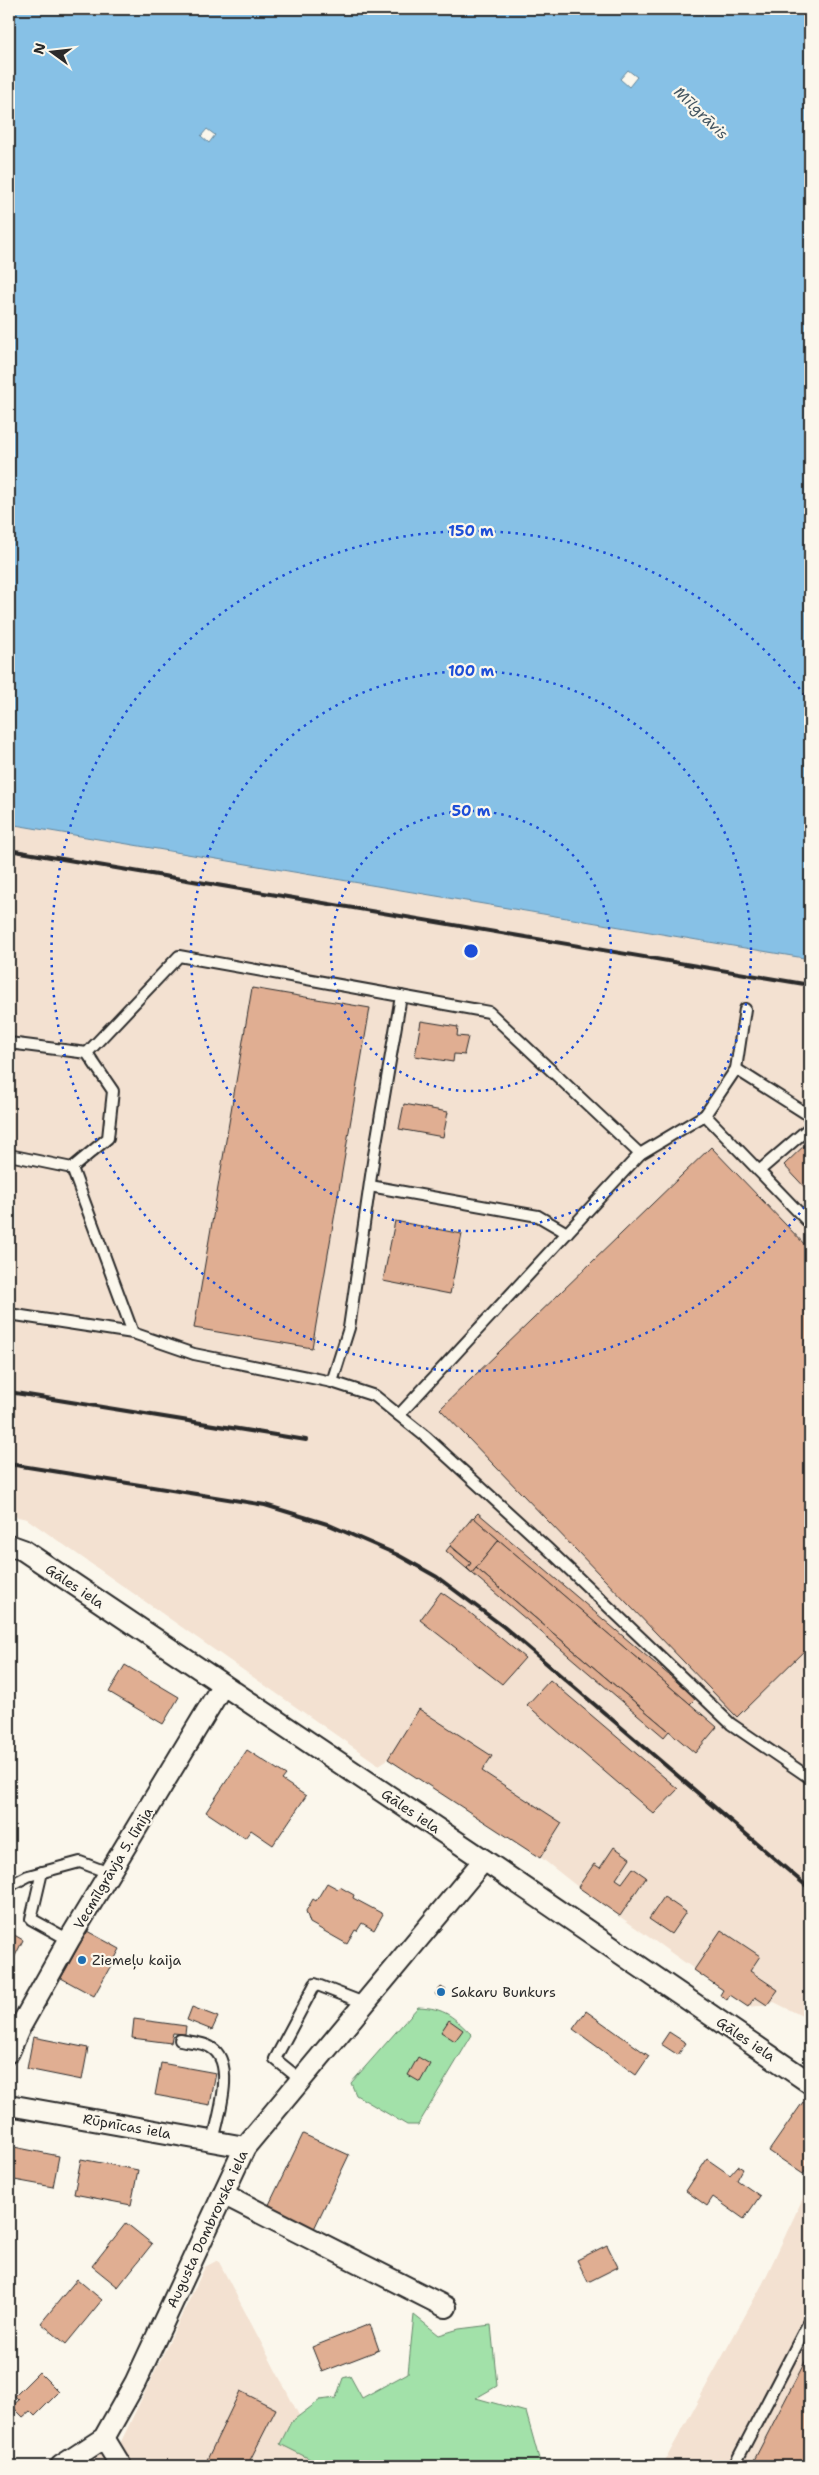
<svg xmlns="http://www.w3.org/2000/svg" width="819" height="2475" font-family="'Shantell Sans',sans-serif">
  <rect width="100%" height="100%" fill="#fbf7ec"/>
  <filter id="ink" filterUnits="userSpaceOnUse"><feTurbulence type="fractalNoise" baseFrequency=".02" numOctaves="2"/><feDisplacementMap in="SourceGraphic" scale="10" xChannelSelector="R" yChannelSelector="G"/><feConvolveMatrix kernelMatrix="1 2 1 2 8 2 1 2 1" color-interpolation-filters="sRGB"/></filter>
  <g filter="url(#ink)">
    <g fill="#f3e1d1">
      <path d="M9,824l801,135v1061l-36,-18 -7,3 -19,2 -170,-120 -38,-30 -152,-98 -9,6 -352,-246 -18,-4z"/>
      <path d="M810,2183v283h-148l101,-183z"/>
      <path d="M218,2260l70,134 37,72h-200l-9,-14 89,-185z"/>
      <path d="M109,2449l10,17h-39z"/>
    </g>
    <g fill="#a2e1a9" stroke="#66866a">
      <path d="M418,2007c28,1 35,10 54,28l-54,90h-11l-51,-30 -5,-12z"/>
      <path d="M414,2315l25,20 20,-6 32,-4 6,61 -21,12 50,14 15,54h-168l1,-6 -17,6h-51l4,-7 -30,-15 11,-22 29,-22 16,-2 7,-20 7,-2 12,22 46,-25z"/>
    </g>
    <path fill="#87c1e6" stroke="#62859b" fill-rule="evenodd" d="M9,9h801v950l-801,-135zM628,70l9,7 -8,10 -9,-8zM207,129l8,6 -6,8 -8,-7z"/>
    <g fill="#e0ae92" stroke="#2b2b2b">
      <path d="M252,988l118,20 -58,340 -118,-20z"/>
      <path d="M421,1021l37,6 -1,9 11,1 -4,17 1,1 -11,-1 -1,8 -38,-6z"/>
      <path d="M404,1104l44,8 -5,25 -44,-8z"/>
      <path d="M810,1140v53l-26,-28z"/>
      <path d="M711,1147l99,103v395l-73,72 -297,-308z"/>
      <path d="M395,1221l67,13 -12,60 -67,-13z"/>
      <path d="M478,1513l218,185 -6,6 -217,-186z"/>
      <path d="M473,1517l26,23 -27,33 -5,-5 4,-5 -21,-18z"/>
      <path d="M499,1540l218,187 -22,26 -219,-185z"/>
      <path d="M450,1546l21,17 -4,5 5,5 4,-5 193,163 -5,6 -218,-186z"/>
      <path d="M441,1592l27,19 57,47 -23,26 -82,-64z"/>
      <path d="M125,1665l54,32 -16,27 -54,-32z"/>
      <path d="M550,1680l128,109 -24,25 -127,-109z"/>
      <path d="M419,1709l73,47 -10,15 80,52 -22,35 -152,-99z"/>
      <path d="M247,1750l39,25 -4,5 24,16 -33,49 -22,-15 -6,8 -39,-26z"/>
      <path d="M614,1847l16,11 -14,21 6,4 11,-15 13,9 -26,39 -42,-29 16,-23 6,4z"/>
      <path d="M327,1883l11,6 2,-2 14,8 -1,3 30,16 -9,16 -12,-7 -5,8 -2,-1 -8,14 -37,-21 -4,-12 7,-12 3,2z"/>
      <path d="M664,1897l22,15 -15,22 -22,-15z"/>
      <path d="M721,1930l39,26 -10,15 28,19 -11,15 -12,-8 -7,10 -18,-12 -3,5 -7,-5 3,-5 -29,-20z"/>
      <path d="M87,1931l33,18 -26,47 -33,-18z"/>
      <path d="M9,1932l14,8 -14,28z"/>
      <path d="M441,1987l5,3 -6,8 -5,-4z"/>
      <path d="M192,2007l26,10 -6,13 -25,-10z"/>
      <path d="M586,2011l63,45 -13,19 -63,-46z"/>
      <path d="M134,2019l52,7 -1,8 -12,-1 -2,10 -39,-5z"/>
      <path d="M449,2020l14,10 -8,11 -14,-9z"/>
      <path d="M669,2032l17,11 -8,12 -17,-11z"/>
      <path d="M33,2037l55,11 -6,32 -55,-11z"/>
      <path d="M418,2057l12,7 -10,18 -12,-7z"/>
      <path d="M161,2063l55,10 -6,32 -55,-10z"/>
      <path d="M803,2102l7,5v57l-7,10 -34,-23z"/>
      <path d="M303,2134l46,21 -37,78 -46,-22z"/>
      <path d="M9,2146l50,10 -6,31 -44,-8z"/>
      <path d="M81,2159l57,11 -7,35 -57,-11z"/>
      <path d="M707,2159l23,16 8,-9 5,3 -6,11 23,16 -16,23 -31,-22 -6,9 -21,-15z"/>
      <path d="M126,2223l26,21 -34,43 -26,-21z"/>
      <path d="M607,2245l11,22 -30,15 -11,-22z"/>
      <path d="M77,2279l25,21 -36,44 -25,-21z"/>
      <path d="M370,2324l9,26 -57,22 -10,-25z"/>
      <path d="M810,2352v112l-1,2h-58z"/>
      <path d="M39,2372l20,20 -24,24 -5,-5 -7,6 -11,-11 7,-6 -4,-4z"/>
      <path d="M240,2391l36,18 -29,57h-43z"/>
    </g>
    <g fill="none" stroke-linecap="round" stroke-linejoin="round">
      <g stroke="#2b2b2b" stroke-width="14">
        <g id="service">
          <path d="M9,1043l78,10 26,38 -5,47 -36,30 -63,-13"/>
          <path d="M87,1053l92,-97 310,56 151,142 65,-39 105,109"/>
          <path d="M736,1069l74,47"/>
          <path d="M705,1115l31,-46 9,-60"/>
          <path d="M72,1168l61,165"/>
          <path d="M759,1171l51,-44"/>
          <path d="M370,1186l168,30 29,17"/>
          <path d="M9,1314l124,19 61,21 138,28 43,14 51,41 121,111 184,176 79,54"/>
          <path d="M332,1382l17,-54 25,-173 27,-159"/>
          <path d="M399,1415l241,-261"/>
          <path d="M42,1872l-11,47 38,21"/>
          <path d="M9,1886l19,-10 52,-14 29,11"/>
          <path d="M180,2040c9,2 22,2 30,7 27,14 8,71 3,94"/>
          <path d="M301,2080l-26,-21 40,-75 49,19"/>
          <path d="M734,2466l76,-146"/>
        </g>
      </g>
      <g stroke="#2b2b2b" stroke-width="24">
        <g id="minor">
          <path d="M9,1545l14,5 461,310 326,223"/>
          <path d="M9,2052l10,-23 50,-89 153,-254"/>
          <path d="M9,2105l236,42"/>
          <path d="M223,2194l223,113"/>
          <path d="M104,2438l17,28"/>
          <path d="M61,2466l43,-28 31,-55 110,-236 239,-287"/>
        </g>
      </g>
      <use href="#service" stroke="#fbf7ec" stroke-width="10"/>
      <use href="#minor" stroke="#fbf7ec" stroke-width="20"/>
      <g stroke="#2b2b2b" stroke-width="4">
        <path d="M9,850l801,135"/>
        <path d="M9,1392l297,48"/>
        <path d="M9,1464l256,41 62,19 71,31 39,22 67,50 306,262"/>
      </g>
    </g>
  </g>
  <g fill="none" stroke="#1d4ed8" stroke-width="2.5" stroke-dasharray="2.5 5">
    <circle cx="471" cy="951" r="140"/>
    <circle cx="471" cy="951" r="280"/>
    <path d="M809 1201A420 420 0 1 1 809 701"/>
  </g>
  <g fill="#1f6fb2" stroke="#fbf7ec" stroke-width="2">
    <circle cx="82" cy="1960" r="5"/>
    <circle cx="441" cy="1992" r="5"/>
  </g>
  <g text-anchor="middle" stroke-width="4.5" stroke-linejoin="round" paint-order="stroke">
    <g font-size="14" fill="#2b2b2b" stroke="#fbf7ec">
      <text transform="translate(75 1586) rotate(34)" y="5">Gāles iela</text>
      <text transform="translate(411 1811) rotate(34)" y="5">Gāles iela</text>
      <text transform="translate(113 1868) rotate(-59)" y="5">Vecmīlgrāvja 5. līnija</text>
      <text transform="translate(746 2039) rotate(34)" y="5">Gāles iela</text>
      <text transform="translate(127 2126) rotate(10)" y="5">Rūpnīcas iela</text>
      <text transform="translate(207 2229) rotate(-65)" y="5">Augusta Dombrovska iela</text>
    </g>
    <g font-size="14" fill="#2b2b2b" stroke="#fbf7ec" text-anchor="start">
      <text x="92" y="1965">Ziemeļu kaija</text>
      <text x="451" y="1997">Sakaru Bunkurs</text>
    </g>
    <g font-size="15" font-style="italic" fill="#475863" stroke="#fbf7ec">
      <text transform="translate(701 113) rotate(44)" y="5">Mīlgrāvis</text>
    </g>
  </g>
  <circle cx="471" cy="951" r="8" fill="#1d4ed8" stroke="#fbf7ec" stroke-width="2.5"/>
  <g font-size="15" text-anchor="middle" font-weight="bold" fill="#1d4ed8" stroke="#fbf7ec" stroke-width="4.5" stroke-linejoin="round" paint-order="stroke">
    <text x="471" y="536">150 m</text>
    <text x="471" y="676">100 m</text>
    <text x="471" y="816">50 m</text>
  </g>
  <rect width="819" height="2475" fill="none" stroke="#fbf7ec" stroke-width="30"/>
  <rect x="15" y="15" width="789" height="2445" fill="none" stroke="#2b2b2b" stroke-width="2" filter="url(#ink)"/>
  <g transform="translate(52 52) rotate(285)" stroke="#fbf7ec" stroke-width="4" paint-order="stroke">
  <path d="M0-4L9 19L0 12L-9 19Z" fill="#2b2b2b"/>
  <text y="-8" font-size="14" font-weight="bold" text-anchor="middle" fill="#2b2b2b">N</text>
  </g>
</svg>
